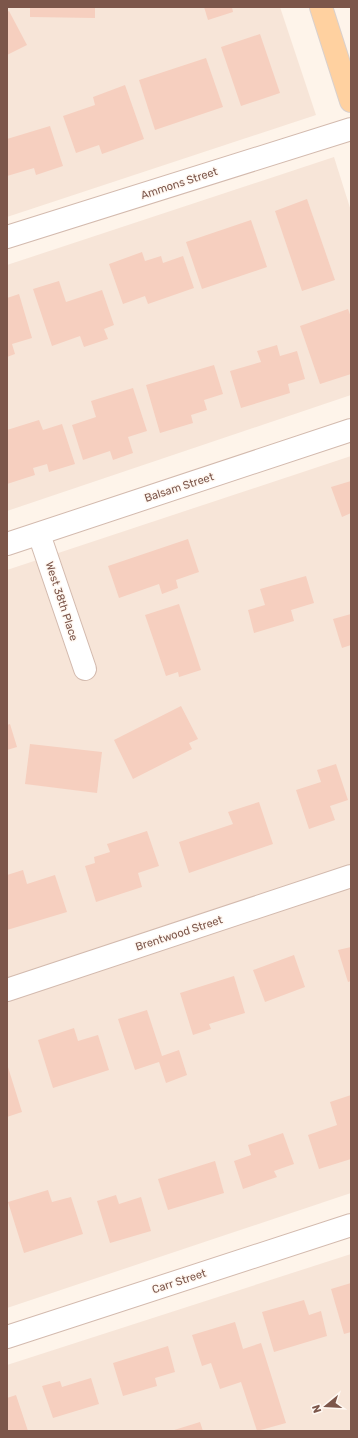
<svg xmlns="http://www.w3.org/2000/svg" width="358" height="1438" font-family="Rubik,sans-serif">
  <rect width="100%" height="100%" fill="#fef4ea"/>
  <g fill="#f7e5d8">
    <path d="M7,7h273l36,108 -309,102z"/>
    <path d="M334,157l17,54v184l-344,116v-246z"/>
    <path d="M351,456v737l-344,115v-738z"/>
    <path d="M351,1254v177h-344v-66z"/>
  </g>
  <g fill="#f6cfbf">
    <path d="M30,7h65v11l-65,-1z"/>
    <path d="M204,7h28l1,5 -25,8z"/>
    <path d="M9,11l18,34 -20,10v-43z"/>
    <path d="M260,34l20,59 -39,13 -20,-59z"/>
    <path d="M206,58l17,49 -68,23 -16,-50z"/>
    <path d="M125,85l19,54 -42,15 -3,-9 -23,8 -13,-37 32,-11 -2,-8z"/>
    <path d="M50,126l13,40 -27,9 -2,-7 -27,8v-37z"/>
    <path d="M307,199l28,81 -33,11 -27,-80z"/>
    <path d="M251,220l16,47 -65,22 -16,-47z"/>
    <path d="M142,252l3,9 16,-5 2,7 20,-7 11,32 -46,16 -3,-8 -22,8 -14,-40z"/>
    <path d="M59,281l7,21 36,-12 12,35 -10,4 4,10 -24,8 -4,-11 -28,10 -19,-57z"/>
    <path d="M19,294l13,44 -20,6 3,10 -8,3v-59z"/>
    <path d="M348,309l3,8v57l-31,10 -20,-58z"/>
    <path d="M277,345l3,11 17,-5 8,28 -17,5 2,9 -49,15 -11,-37 31,-9 -4,-11z"/>
    <path d="M214,365l9,29 -19,6 3,10 -16,5 2,8 -33,10 -14,-48z"/>
    <path d="M133,388l14,43 -19,6 5,16 -20,7 -3,-9 -27,9 -11,-35 24,-8 -5,-16z"/>
    <path d="M39,420l4,10 19,-6 13,40 -26,8 -2,-8 -14,4 2,7 -28,9v-54z"/>
    <path d="M351,481v32l-9,4 -11,-30z"/>
    <path d="M188,539l11,33 -23,8 2,8 -16,6 -3,-10 -40,14 -11,-32z"/>
    <path d="M306,576l8,27 -23,7 3,11 -40,12 -6,-23 17,-5 -5,-16z"/>
    <path d="M179,604l22,66 -22,7 -1,-5 -12,4 -21,-61z"/>
    <path d="M351,614v31l-9,3 -9,-29z"/>
    <path d="M181,706l17,33 -9,4 3,6 -59,30 -19,-39z"/>
    <path d="M10,724l7,23 -10,3v-25z"/>
    <path d="M30,744l72,8 -5,41 -72,-9z"/>
    <path d="M336,764l12,36 -18,6 5,14 -26,9 -13,-39 25,-8 -4,-12z"/>
    <path d="M259,802l14,42 -84,29 -10,-31 54,-18 -5,-12z"/>
    <path d="M147,831l12,35 -21,7 4,14 -46,15 -11,-36 10,-3 -1,-6 16,-5 -3,-8z"/>
    <path d="M23,870l4,14 28,-9 12,37 -60,18v-55z"/>
    <path d="M351,947v34l-3,1 -10,-32z"/>
    <path d="M294,955l11,32 -40,15 -12,-32z"/>
    <path d="M234,976l11,37 -36,11 2,5 -18,6 -13,-42z"/>
    <path d="M147,1010l15,46 17,-6 8,25 -21,8 -7,-21 -24,8 -17,-51z"/>
    <path d="M74,1028l4,13 20,-6 11,35 -56,18 -15,-48z"/>
    <path d="M7,1064l15,48 -15,5z"/>
    <path d="M351,1095v64l-32,10 -11,-34 29,-10 -7,-23z"/>
    <path d="M283,1133l11,31 -20,7 3,6 -34,12 -9,-28 17,-6 -3,-10z"/>
    <path d="M215,1161l9,32 -56,17 -10,-31z"/>
    <path d="M48,1190l4,12 19,-5 12,37 -59,19 -16,-51z"/>
    <path d="M116,1195l3,9 22,-7 10,34 -41,12 -13,-42z"/>
    <path d="M351,1283v49l-7,2 -13,-45z"/>
    <path d="M304,1300l5,15 12,-4 6,25 -53,16 -12,-40z"/>
    <path d="M235,1322l8,27 18,-6 25,80 -29,8 -16,-49 -21,7 -9,-26 -9,3 -10,-31z"/>
    <path d="M168,1346l7,26 -20,6 2,8 -34,10 -10,-33z"/>
    <path d="M91,1378l8,26 -46,14 -11,-32 18,-5 2,6z"/>
    <path d="M16,1395l12,36h-21v-33z"/>
    <path d="M200,1422l3,9h-32z"/>
  </g>
  <g fill="none" stroke-linecap="round" stroke-linejoin="round">
    <g stroke="#d3baae" stroke-width="24">
      <g id="minor">
        <path d="M7,237l344,-108"/>
        <path d="M39,534l46,135"/>
        <path d="M7,544l344,-114"/>
        <path d="M7,990l344,-114"/>
        <path d="M7,1337l344,-112"/>
      </g>
    </g>
    <g stroke="#dad0cc" stroke-width="24">
      <path id="major" d="M321,7l30,94"/>
    </g>
    <use href="#minor" stroke="#fff" stroke-width="22"/>
    <use href="#major" stroke="#ffd1a0" stroke-width="22"/>
  </g>
  <g text-anchor="middle" stroke-width="3" stroke-linejoin="round" paint-order="stroke">
    <g font-size="11" fill="#7c564a" stroke="#fff8f2">
      <text transform="translate(179 183) rotate(-18)" y="4">Ammons Street</text>
      <text transform="translate(179 487) rotate(-18)" y="4">Balsam Street</text>
      <text transform="translate(62 601) rotate(72)" y="4">West 38th Place</text>
      <text transform="translate(179 933) rotate(-18)" y="4">Brentwood Street</text>
      <text transform="translate(179 1281) rotate(-18)" y="4">Carr Street</text>
    </g>
  </g>
  <rect width="358" height="1438" fill="none" stroke="#7c564a" stroke-width="16"/>
  <g transform="translate(326 1406) rotate(252)" stroke="#fff8f2" stroke-width="3" paint-order="stroke">
  <path d="M0-3L7 15L0 10L-7 15Z" fill="#7c564a"/>
  <text y="-6" font-size="11" font-weight="bold" text-anchor="middle" fill="#7c564a">N</text>
  </g>
</svg>
